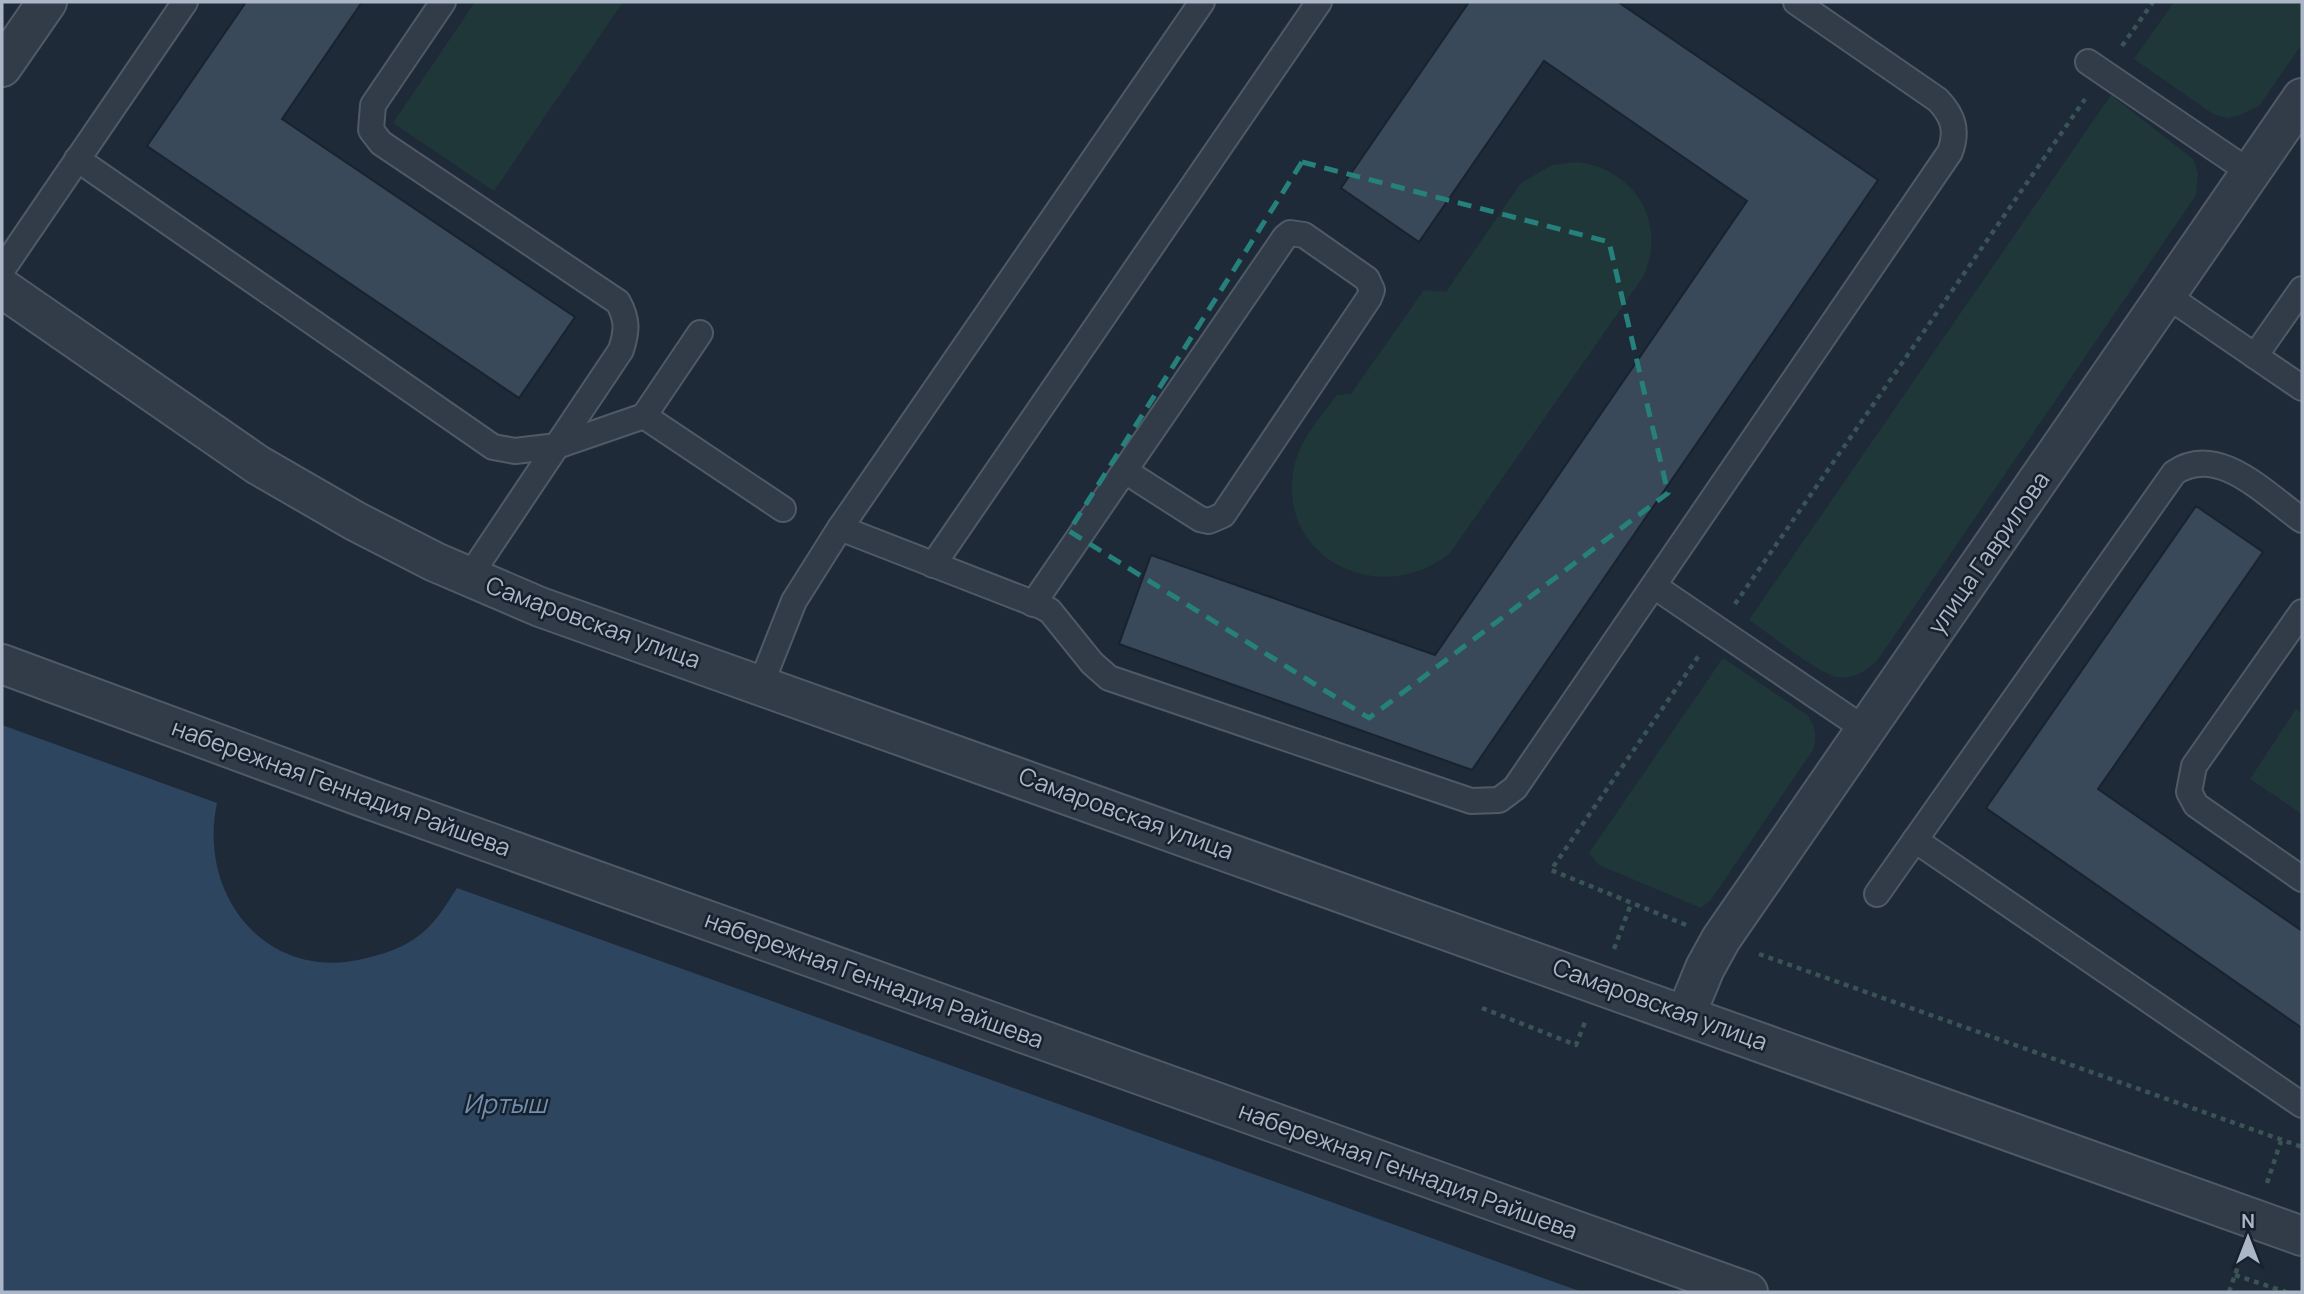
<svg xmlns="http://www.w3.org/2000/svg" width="2304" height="1294" font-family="Manrope,sans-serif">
  <rect width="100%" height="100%" fill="#1e2a38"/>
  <g fill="#203739">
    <path d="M475,2h148l-129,189 -101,-68z"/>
    <path d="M2174,2h128v42l-43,62 -21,10 -11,2 -14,-4 -79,-55z"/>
    <path d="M2111,95l82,64 5,14 -2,22 -319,466c-11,10 -24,19 -40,16 -20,-4 -68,-44 -88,-57z"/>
    <path d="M1577,162c58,7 91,61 66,115l-193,276c-68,56 -174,7 -156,-85 5,-28 26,-50 43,-73l14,-1 73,-104 22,2 75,-109 31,-18z"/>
    <path d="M1723,658l84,57c9,12 10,21 6,35l-103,151 -9,7 -102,-43 -10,-12z"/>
    <path d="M2296,709l6,5v100l-52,-35z"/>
  </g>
  <path fill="#2e455f" d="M2,725l215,78c-20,94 51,181 150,155 20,-5 38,-11 54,-24 15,-12 25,-29 36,-46l1125,404h-1580z"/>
  <g fill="#3a4959" stroke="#19232f" stroke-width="2">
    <path d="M246,2h116l-80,117 293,198 -56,81 -372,-252z"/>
    <path d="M1469,2h149l260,178 -406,590 -353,-126 32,-89 284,100 312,-454 -203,-140 -125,181 -78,-54z"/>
    <path d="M2196,506l67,46 -165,237 204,142v97l-316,-220z"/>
  </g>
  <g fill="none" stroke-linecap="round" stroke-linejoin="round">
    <g stroke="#4f5a67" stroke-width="28">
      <g id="lane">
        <path d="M443,2l-70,103 -2,25 10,13 237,159c10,18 9,29 3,48l-152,227"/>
        <path d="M2088,62l163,111"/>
        <path d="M77,159l416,288 22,4 42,-5 87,-30 56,-83"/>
        <path d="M2,270l183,-268"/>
        <path d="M2166,295l136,93"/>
        <path d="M2255,356l47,-67"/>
        <path d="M644,416l139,93"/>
        <path d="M840,528l203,79 7,4 42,52 17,15 362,123 28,-1 16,-12 435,-636c8,-22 3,-36 -12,-52l-142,-98"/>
        <path d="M933,565l386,-563"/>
        <path d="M1654,586l212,144"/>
        <path d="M1033,604l252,-367 5,-4 14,2 63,44 5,11 -3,8 -146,217 -14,6 -9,-2 -75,-48"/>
        <path d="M2302,612l-108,154 -5,26 7,13 106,74"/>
        <path d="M761,684l33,-83 46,-73 362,-526"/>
        <path d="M1915,840l387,265"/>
        <path d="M1877,894l297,-421c44,-31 92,22 128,47"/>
      </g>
    </g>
    <g stroke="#4f5a67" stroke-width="42">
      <g id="street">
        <path d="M2,67l45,-65"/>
        <path d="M2,288l256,177 97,56 80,41 105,45 1762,629"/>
        <path d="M2,664l363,134 1383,494"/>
        <path d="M1686,1014l19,-46 16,-29 581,-841"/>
      </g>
    </g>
    <g stroke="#3a5354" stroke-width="4.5" stroke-dasharray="5 5" stroke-linecap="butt">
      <path d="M2122,46l31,-44"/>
      <path d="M1735,604l350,-505"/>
      <path d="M1686,925l-135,-55 149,-216"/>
      <path d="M1614,949l17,-45"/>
      <path d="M1759,954l543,193"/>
      <path d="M1482,1008l94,37 9,-23"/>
      <path d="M2267,1183l14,-42"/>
      <path d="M2235,1275l51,17"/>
      <path d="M2229,1292l12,-34"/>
    </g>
    <use href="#lane" stroke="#323c48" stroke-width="24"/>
    <use href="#street" stroke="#323c48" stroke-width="38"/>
  </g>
  <path fill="none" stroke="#26807b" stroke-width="5" stroke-dasharray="14 9" stroke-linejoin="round" d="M1302,162l307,80 59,251 -299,225 -300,-187z"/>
  <g text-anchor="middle" stroke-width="5" stroke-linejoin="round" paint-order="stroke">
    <g font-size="24" fill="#abb7c6" stroke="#17212d">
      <text transform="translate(1989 553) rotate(-55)" y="8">улица Гаврилова</text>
      <text transform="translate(593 623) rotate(20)" y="8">Самаровская улица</text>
      <text transform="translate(341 788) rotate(20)" y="8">набережная Геннадия Райшева</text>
      <text transform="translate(1126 814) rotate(20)" y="8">Самаровская улица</text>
      <text transform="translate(874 980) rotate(20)" y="8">набережная Геннадия Райшева</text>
      <text transform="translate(1660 1005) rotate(20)" y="8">Самаровская улица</text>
      <text transform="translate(1408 1171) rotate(20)" y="8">набережная Геннадия Райшева</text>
    </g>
    <g font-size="26" font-style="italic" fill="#718fb1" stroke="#17212d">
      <text x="505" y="1113">Иртыш</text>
    </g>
  </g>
  <rect width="2304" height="1294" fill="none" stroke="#abb7c6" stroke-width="7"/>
  <g transform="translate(2248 1238)" stroke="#17212d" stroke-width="5" paint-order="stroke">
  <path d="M0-5L12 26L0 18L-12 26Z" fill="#abb7c6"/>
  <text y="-10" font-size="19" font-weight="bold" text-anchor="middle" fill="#abb7c6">N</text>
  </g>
</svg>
